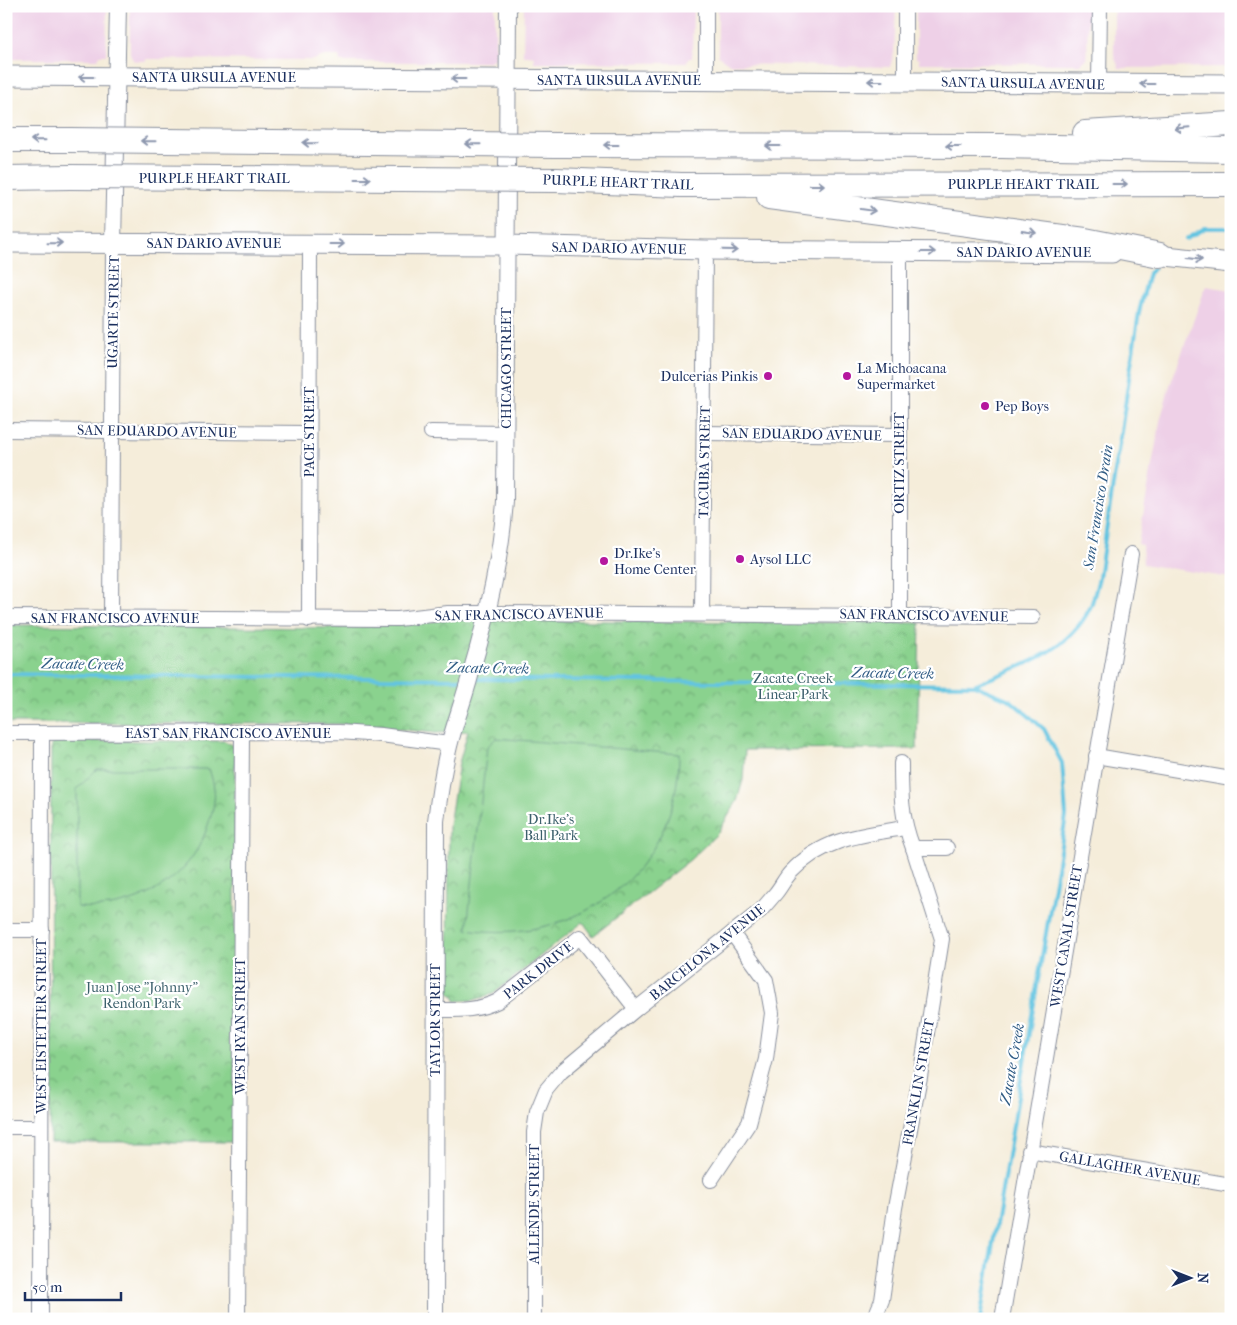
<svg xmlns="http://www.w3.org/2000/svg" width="1237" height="1325" font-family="'IM FELL French Canon',serif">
  <defs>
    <pattern id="park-crowns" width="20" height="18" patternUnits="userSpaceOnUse" patternTransform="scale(1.25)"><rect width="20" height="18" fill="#8ad28e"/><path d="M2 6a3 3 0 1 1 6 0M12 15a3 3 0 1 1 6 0" fill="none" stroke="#70ab77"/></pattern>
  </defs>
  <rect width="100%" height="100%" fill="#fff"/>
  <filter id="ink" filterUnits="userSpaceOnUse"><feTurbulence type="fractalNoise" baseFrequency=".02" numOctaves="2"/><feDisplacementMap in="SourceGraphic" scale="10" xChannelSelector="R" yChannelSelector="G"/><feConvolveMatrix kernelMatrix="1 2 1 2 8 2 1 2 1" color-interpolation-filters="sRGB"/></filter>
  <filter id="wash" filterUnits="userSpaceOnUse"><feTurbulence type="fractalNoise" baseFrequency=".0096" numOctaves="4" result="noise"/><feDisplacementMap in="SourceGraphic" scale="20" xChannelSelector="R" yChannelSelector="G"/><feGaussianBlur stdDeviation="1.12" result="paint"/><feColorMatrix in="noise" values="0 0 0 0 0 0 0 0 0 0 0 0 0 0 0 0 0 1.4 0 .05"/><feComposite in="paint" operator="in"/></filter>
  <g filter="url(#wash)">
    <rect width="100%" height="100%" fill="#f5edda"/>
    <g fill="#eed0e7">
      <path d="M6,6h101l-1,49h-6l-2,4h-92z"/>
      <path d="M130,6h365v52l-7,4h-148l-1,-6h-15l-11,4 -166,-1 -2,2h-10l-2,-1 -3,-7z"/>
      <path d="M524,6h169l-1,52h-3l-3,5 -152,-1v-6h-11z"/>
      <path d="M718,6h178l-2,47 -4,14 -160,-3 -12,-8z"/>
      <path d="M916,6h172l-1,52 -7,6 -161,-1v-4l-3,-1z"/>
      <path d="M1114,6h117v61l-112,1 -5,-12z"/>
      <path d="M1206,286l25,4v288l-88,-14 -1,-19 -4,-1 22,-123 9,-33z"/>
    </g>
    <g fill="url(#park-crowns)" stroke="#528076">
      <path d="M452,620l468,3 -3,126 -172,1 -2,30 -6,21 -19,32 -27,26 -98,77 -10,-14 -90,72 -19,6 -19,1v-4l-7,-5 1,-167 10,-62 9,-32 -32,2 -86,-9 -344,-1v-98l338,3z"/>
      <path d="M57,741h168l9,5 1,11v385h-185l1,-397 3,-3z"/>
    </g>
    <g fill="#8ad28e" stroke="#528076">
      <path d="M496,738l183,16c0,116 -100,193 -212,175l20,-182z"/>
      <path d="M97,769h112c2,6 4,12 5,19 2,11 -2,26 -6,37 -18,57 -74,87 -131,82v-118z"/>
    </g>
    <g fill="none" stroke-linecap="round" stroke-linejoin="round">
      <g stroke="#62c4e1" stroke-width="4">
        <path d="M1186,239l19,-11h26"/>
        <path d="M6,674l458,5"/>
        <path d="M473,679l501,6 36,15 34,29 18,34 4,53 -86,503"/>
        <path d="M974,685c44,-18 93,-31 116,-77 4,-9 6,-20 9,-30l40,-266 10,-39 5,-4"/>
      </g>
    </g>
  </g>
  <g filter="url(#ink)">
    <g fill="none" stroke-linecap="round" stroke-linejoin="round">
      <g stroke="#888e9c" stroke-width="16">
        <g id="minor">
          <path d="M706,80v-74"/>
          <path d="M905,82v-76"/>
          <path d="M1099,84l1,-78"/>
          <path d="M6,430l303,3"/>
          <path d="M431,432l75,1"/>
          <path d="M704,433l195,2"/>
          <path d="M702,614l3,-364"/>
          <path d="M900,615v-364"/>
          <path d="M6,617l392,2 50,-6h38l547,4"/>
          <path d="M111,618l2,-375"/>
          <path d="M309,620l1,-376"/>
          <path d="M6,733l333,-1 42,3 68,9"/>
          <path d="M1096,756l135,23"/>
          <path d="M901,763c0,32 0,54 12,85"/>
          <path d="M6,930h36"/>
          <path d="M436,1010c22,0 42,1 62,-9l82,-64 56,72"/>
          <path d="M6,1127h35"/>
          <path d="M1029,1151l202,34"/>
          <path d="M711,1180l38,-57 17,-64 6,-46 -6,-33 -34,-47"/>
          <path d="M41,1319l1,-586"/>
          <path d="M238,1319l4,-585"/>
          <path d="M534,1319v-187l3,-20 9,-22 15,-18 75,-63 124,-98c5,-5 10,-11 15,-17 6,-7 10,-16 16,-22 32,-34 71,-37 114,-44"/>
          <path d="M874,1319l8,-19 13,-92 25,-131 22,-138 -29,-91h34"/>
          <path d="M1002,1319l129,-765"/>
        </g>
      </g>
      <g stroke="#888e9c" stroke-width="18">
        <g id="tertiary">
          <path d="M113,243l5,-237"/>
          <path d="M435,1319l1,-498c3,-25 7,-51 13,-75 6,-24 15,-47 21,-70 17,-57 31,-116 35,-175l3,-495"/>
        </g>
      </g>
      <g stroke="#888e9c" stroke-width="21">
        <g id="secondary">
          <path d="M6,76l1225,8"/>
          <path d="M6,243l501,2 198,5 407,3"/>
          <path d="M1147,254l84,9"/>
        </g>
      </g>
      <g stroke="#888e9c" stroke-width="26">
        <g id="motorway">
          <path d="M1085,133l146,-9"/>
          <path d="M6,140h64"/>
          <path d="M557,145l445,1 229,4"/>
          <path d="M6,178l64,-1"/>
          <path d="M556,180l125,5 550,-1"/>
          <path d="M769,197l316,43 75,15"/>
        </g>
      </g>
      <use href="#minor" stroke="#fff" stroke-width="14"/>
      <use href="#tertiary" stroke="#fff" stroke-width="16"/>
      <use href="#secondary" stroke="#fff" stroke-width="19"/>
      <use href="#motorway" stroke="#fff" stroke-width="24"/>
      <g stroke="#888e9c" stroke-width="26" stroke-linecap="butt">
        <g id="motorway-bridge">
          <path d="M70,140l487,5"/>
          <path d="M70,177l486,3"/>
        </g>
      </g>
      <use href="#motorway-bridge" stroke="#fff" stroke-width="24"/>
    </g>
    <defs><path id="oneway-shaft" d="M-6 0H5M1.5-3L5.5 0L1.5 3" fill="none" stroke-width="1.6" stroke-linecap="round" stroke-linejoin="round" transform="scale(1.25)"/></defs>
    <g stroke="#8d97ae">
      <use href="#oneway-shaft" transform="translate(86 77) rotate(-180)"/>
      <use href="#oneway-shaft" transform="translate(458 79) rotate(-180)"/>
      <use href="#oneway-shaft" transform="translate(875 81) rotate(-180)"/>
      <use href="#oneway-shaft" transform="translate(1147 84) rotate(-180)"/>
      <use href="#oneway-shaft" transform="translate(1182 128) rotate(175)"/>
      <use href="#oneway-shaft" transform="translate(38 140) rotate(-179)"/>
      <use href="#oneway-shaft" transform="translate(148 141) rotate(-179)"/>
      <use href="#oneway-shaft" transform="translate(310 143) rotate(-179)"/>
      <use href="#oneway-shaft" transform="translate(473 144) rotate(-179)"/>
      <use href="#oneway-shaft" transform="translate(611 145) rotate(-180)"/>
      <use href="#oneway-shaft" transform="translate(773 146) rotate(-180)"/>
      <use href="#oneway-shaft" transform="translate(953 146) rotate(-180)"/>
      <use href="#oneway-shaft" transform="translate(363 179)"/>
      <use href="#oneway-shaft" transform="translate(1120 184)"/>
      <use href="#oneway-shaft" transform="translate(817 185)"/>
      <use href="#oneway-shaft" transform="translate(868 210) rotate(8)"/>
      <use href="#oneway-shaft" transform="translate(1029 232) rotate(8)"/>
      <use href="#oneway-shaft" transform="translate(55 243) rotate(-1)"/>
      <use href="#oneway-shaft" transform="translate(337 244)"/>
      <use href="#oneway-shaft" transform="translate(730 250) rotate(1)"/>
      <use href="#oneway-shaft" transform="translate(928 252)"/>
      <use href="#oneway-shaft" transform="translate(1195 259) rotate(7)"/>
    </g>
  </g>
  <g fill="#b5179e" stroke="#fff" stroke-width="2">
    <circle cx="768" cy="376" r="5"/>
    <circle cx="847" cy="376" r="5"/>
    <circle cx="985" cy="406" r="5"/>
    <circle cx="740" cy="559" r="5"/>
    <circle cx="604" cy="561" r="5"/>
  </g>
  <g text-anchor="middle" stroke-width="4.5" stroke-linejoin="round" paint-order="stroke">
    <g font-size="14" fill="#1b2f5e" stroke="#fff">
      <text x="214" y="82">SANTA URSULA AVENUE</text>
      <text x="619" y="85">SANTA URSULA AVENUE</text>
      <text transform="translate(1023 83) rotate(1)" y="5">SANTA URSULA AVENUE</text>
      <text x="214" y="183">PURPLE HEART TRAIL</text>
      <text transform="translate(618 182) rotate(2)" y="5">PURPLE HEART TRAIL</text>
      <text x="1023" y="189">PURPLE HEART TRAIL</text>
      <text x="214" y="248">SAN DARIO AVENUE</text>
      <text transform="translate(619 248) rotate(1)" y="5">SAN DARIO AVENUE</text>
      <text x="1024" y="257">SAN DARIO AVENUE</text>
      <text transform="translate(113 312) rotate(-89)" y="5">UGARTE STREET</text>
      <text transform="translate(506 368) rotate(-90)" y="5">CHICAGO STREET</text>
      <text transform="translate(157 431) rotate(1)" y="5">SAN EDUARDO AVENUE</text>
      <text transform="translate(309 432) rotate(-90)" y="5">PACE STREET</text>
      <text transform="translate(802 434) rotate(1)" y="5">SAN EDUARDO AVENUE</text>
      <text transform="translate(704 462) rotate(-89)" y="5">TACUBA STREET</text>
      <text transform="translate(899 463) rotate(-90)" y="5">ORTIZ STREET</text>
      <text transform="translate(519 614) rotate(-1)" y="5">SAN FRANCISCO AVENUE</text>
      <text transform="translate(924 615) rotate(1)" y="5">SAN FRANCISCO AVENUE</text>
      <text x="115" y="623">SAN FRANCISCO AVENUE</text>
      <text x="228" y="738">EAST SAN FRANCISCO AVENUE</text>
      <text transform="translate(1066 936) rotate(-81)" y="5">WEST CANAL STREET</text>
      <text transform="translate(707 952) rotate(-39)" y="5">BARCELONA AVENUE</text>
      <text transform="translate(538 970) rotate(-38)" y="5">PARK DRIVE</text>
      <text transform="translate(435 1020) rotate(-90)" y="5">TAYLOR STREET</text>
      <text transform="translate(41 1026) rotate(-90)" y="5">WEST EISTETTER STREET</text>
      <text transform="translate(240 1026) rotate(-90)" y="5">WEST RYAN STREET</text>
      <text transform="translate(918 1082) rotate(-80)" y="5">FRANKLIN STREET</text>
      <text transform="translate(1130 1168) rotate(10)" y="5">GALLAGHER AVENUE</text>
      <text transform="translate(534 1204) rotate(-90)" y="5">ALLENDE STREET</text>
    </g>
    <g font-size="14" fill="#1b2f5e" stroke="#fff" text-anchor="start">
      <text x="857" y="373">La Michoacana<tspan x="857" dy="16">Supermarket</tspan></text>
      <text x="758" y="381" text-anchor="end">Dulcerias Pinkis</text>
      <text x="995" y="411">Pep Boys</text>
      <text x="614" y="558">Dr.Ike's<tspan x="614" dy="16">Home Center</tspan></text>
      <text x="750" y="564">Aysol LLC</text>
    </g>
    <g font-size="14" fill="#3c606c" stroke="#fff">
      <text x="793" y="683">Zacate Creek<tspan x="793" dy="16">Linear Park</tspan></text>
      <text x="551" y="824">Dr.Ike's<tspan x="551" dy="16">Ball Park</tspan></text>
      <text x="142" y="992">Juan Jose "Johnny"<tspan x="142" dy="16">Rendon Park</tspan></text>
    </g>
    <g font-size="15" font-style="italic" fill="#305c85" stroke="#fff">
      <text transform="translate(1098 507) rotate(-81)" y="5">San Francisco Drain</text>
      <text transform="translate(83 664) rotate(1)" y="5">Zacate Creek</text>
      <text transform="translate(488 668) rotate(1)" y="5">Zacate Creek</text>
      <text transform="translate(893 673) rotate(1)" y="5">Zacate Creek</text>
      <text transform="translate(1012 1064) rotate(-80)" y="5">Zacate Creek</text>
    </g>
  </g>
  <rect width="1237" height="1325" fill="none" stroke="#fff" stroke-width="25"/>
  <g transform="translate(1190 1278) rotate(90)" stroke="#ffffff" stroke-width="4" paint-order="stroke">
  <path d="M0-4L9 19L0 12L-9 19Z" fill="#1b2f5e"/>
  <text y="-8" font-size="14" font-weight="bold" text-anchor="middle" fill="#1b2f5e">N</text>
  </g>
  <path d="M25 1292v8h96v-8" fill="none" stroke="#1b2f5e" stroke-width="2.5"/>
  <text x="32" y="1292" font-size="15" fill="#1b2f5e" stroke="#ffffff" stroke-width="4" paint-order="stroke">50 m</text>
</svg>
